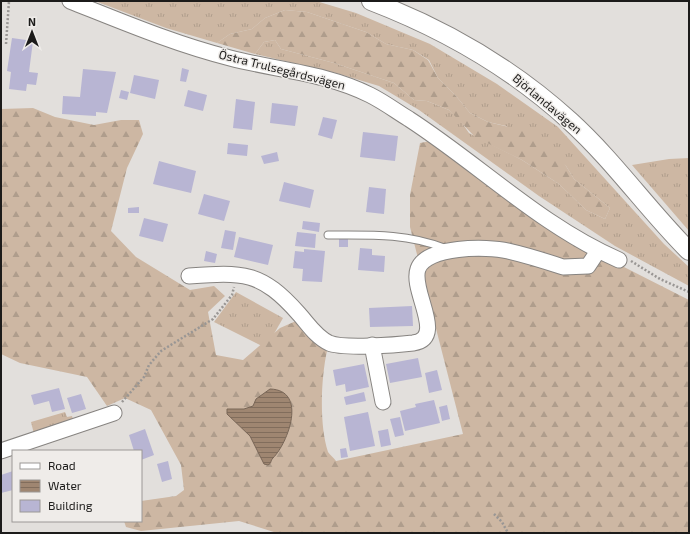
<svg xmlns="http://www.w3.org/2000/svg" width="690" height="534" font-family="'Exo 2',sans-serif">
  <defs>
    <pattern id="grass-tufts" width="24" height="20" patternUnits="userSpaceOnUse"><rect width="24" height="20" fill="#cdb7a3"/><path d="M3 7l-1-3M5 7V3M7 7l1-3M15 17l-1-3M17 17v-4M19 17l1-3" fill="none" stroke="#af9d8c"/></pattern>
    <pattern id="forest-firs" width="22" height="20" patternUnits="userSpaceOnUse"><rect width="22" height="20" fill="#cdb7a3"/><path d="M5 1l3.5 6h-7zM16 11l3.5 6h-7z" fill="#af9d8c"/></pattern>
    <pattern id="water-rules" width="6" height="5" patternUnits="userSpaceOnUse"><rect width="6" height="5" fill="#9f8671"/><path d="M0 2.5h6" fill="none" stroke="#816d5c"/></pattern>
  </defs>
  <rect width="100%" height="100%" fill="#e2dfdc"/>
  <g fill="url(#grass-tufts)">
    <path d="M95,1h221l40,12 74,31 67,40 61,43 106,117 25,23v19l-74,-40 -76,-50 -120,-86 -40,-24 -43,-13 -81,-19 9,-12 11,-2 6,9 53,14 60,20 20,17 13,1 22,9 11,10 9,13 53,27 37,24 27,26 19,9 5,-11 -36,-29 -8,-13 -60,-40 -18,-4 -18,-9 -14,-17 -18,-18 -9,-18 -16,-10 -27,-6 -20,-12 -59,-20 -22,-2 -20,8 -13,11 -22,5 -13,9 -51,-15z"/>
    <path d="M689,158v73l-57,-66 37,-6z"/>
    <path d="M236,292l47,26 -17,30 -52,-26z"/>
    <path d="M65,412l2,5 5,-1 2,6 -40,12 -3,-12z"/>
  </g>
  <g fill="url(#forest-firs)">
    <path d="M285,10l22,2 59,20 20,12 27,6 15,10 10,18 18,18 14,17 18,9 37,9 24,18 17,17 8,13 36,29 -5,11 -19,-9 -27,-26 -37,-24 -47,-23 -26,-27 -22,-9 -13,-1 -20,-17 -60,-20 -53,-14 -6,-9 -11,2 -9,12 -38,-11 13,-9 22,-5 13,-11z"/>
    <path d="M33,108l22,9 39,8 27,-5h18l4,14 -16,34 -16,63 25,26 54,33 24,-4 11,10 -17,16 8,43 27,5 37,-32 16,-7 31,30c-6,27 -8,74 1,101 2,3 6,6 8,9l127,-27 -53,-207v-32l10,-52 15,-3 120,92 134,68v233h-412l-38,-12 -98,10 -15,-4 -2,-6h17v-20l35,-5 8,-6 -3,-25 -30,-55 -26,-12 -18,8 -20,-29 -67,-14 -19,-9v-245z"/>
  </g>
  <path fill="url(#water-rules)" stroke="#786657" d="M270,389c38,1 18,54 3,69 -3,3 -1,5 -5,7l-4,-1 -14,-28 -23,-22v-5h17l9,-3 3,-7z"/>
  <g fill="#b8b5d3">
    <path d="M12,38l21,3 -4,31 9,1 -2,12 -9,-1 -1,7 -17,-2 2,-17 -4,-1z"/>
    <path d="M182,68l7,2 -3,12 -6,-1z"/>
    <path d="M83,69l33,3 -9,41 -11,-1v4l-34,-2 1,-18 17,1z"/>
    <path d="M134,75l25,5 -4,19 -25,-6z"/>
    <path d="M121,90l8,2 -2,8 -8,-2z"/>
    <path d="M188,90l19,5 -4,16 -19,-5z"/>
    <path d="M236,99l19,3 -3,28 -19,-2z"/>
    <path d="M272,103l26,3 -3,20 -25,-3z"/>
    <path d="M323,117l14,3 -5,19 -14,-4z"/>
    <path d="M363,132l35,4 -3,25 -35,-4z"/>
    <path d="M228,143l20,2 -1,11 -20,-2z"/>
    <path d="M277,152l2,9 -15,3 -3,-8z"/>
    <path d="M159,161l37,10 -5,22 -38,-9z"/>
    <path d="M284,182l30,8 -4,18 -31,-7z"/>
    <path d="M369,187l17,2 -2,25 -18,-2z"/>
    <path d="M204,194l26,7 -6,20 -26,-7z"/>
    <path d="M139,207v6h-11v-5z"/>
    <path d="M144,218l24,6 -5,18 -24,-6z"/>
    <path d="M303,221l17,2 -1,9 -17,-3z"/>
    <path d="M225,230l11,2 -3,18 -12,-2z"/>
    <path d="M297,232l19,2 -1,14 -20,-2z"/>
    <path d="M239,237l34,8 -5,20 -34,-8z"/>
    <path d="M339,238l9,1v8h-9z"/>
    <path d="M360,248l12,1v6l13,1 -1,16 -26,-2z"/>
    <path d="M304,249l21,2 -3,31 -20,-1 1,-12 -10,-1 2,-17 9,1z"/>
    <path d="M206,251l11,3 -2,9 -11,-2z"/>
    <path d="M412,306l1,20 -43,1 -1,-19z"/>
    <path d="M418,358l4,19 -32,6 -4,-19z"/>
    <path d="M364,364l5,23 -23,5 -1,-8 -9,2 -3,-16z"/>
    <path d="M437,370l5,20 -13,3 -4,-20z"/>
    <path d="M59,388l6,21 -13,3 -3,-11 -15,4 -3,-10z"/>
    <path d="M364,392l2,9 -20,4 -2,-8z"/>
    <path d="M81,394l5,15 -14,4 -5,-15z"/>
    <path d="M434,400l6,23 -35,8 -5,-20 16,-4 -1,-3z"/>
    <path d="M447,405l3,14 -8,2 -3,-14z"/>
    <path d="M368,412l7,34 -25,5 -6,-34z"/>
    <path d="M400,417l4,18 -9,2 -5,-18z"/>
    <path d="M145,429l9,26 -13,5v-9h-7l-5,-16z"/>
    <path d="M388,429l3,16 -10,2 -3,-16z"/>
    <path d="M346,448l2,9 -7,1 -1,-9z"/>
    <path d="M168,461l4,18 -10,3 -5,-18z"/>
    <path d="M13,471v19l-12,3v-18z"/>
  </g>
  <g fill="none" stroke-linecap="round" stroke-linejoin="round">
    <g stroke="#878481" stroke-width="9">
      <path id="service" d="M328,235c40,0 78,-2 116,13l1,3"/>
    </g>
    <g stroke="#878481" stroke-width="17">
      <g id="minor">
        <path d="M70,1c53,21 105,43 160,57 46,12 97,15 140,37 14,7 26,16 39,24 71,46 132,107 210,141"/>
        <path d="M189,276c54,-4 72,-5 110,38 9,10 17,23 30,29 14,6 67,2 84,0 34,-5 -3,-52 5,-74 8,-23 69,-23 90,-18 18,4 37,10 55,16l25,-1 10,-15"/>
        <path d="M372,345l11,57"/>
        <path d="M1,451l113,-38"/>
      </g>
    </g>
    <g stroke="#878481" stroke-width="20">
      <path id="tertiary" d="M371,1c73,28 141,67 199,120 44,40 78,89 119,130"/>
    </g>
    <g stroke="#999694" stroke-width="2.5" stroke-dasharray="2 2" stroke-linecap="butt">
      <path d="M6,44l3,-43"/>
      <path d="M631,261l29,18 29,13"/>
      <path d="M122,402l22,-25 5,-12 12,-14 52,-32 19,-24 2,-8"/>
      <path d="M494,514l8,8 6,11"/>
    </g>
    <use href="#service" stroke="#fff" stroke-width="7"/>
    <use href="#minor" stroke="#fff" stroke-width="15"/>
    <use href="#tertiary" stroke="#fff" stroke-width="18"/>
  </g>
  <g text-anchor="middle" stroke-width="3" stroke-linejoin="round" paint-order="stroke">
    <g font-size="12" fill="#1c1b1a" stroke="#efece9">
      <text transform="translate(282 70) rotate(14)" y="4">Östra Trulsegårdsvägen</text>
      <text transform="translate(547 104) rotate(40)" y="4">Björlandavägen</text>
    </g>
  </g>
  <rect width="690" height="534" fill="none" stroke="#1c1b1a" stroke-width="4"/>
  <rect x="12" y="450" width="130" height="72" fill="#efece9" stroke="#9b9896"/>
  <rect x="20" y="463" width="20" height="6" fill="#ffffff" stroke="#9b9896"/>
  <text x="48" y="470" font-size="12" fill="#1c1b1a">Road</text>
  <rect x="20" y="480" width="20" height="12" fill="url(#water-rules)" stroke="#9b9896"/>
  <text x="48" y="490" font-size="12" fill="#1c1b1a">Water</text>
  <rect x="20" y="500" width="20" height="12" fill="#b8b5d3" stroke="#9b9896"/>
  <text x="48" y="510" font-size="12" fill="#1c1b1a">Building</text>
  <g transform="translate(32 32)" stroke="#efece9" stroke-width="3" paint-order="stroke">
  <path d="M0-3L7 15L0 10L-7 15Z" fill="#1c1b1a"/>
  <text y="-6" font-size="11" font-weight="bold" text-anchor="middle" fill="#1c1b1a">N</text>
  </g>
</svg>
